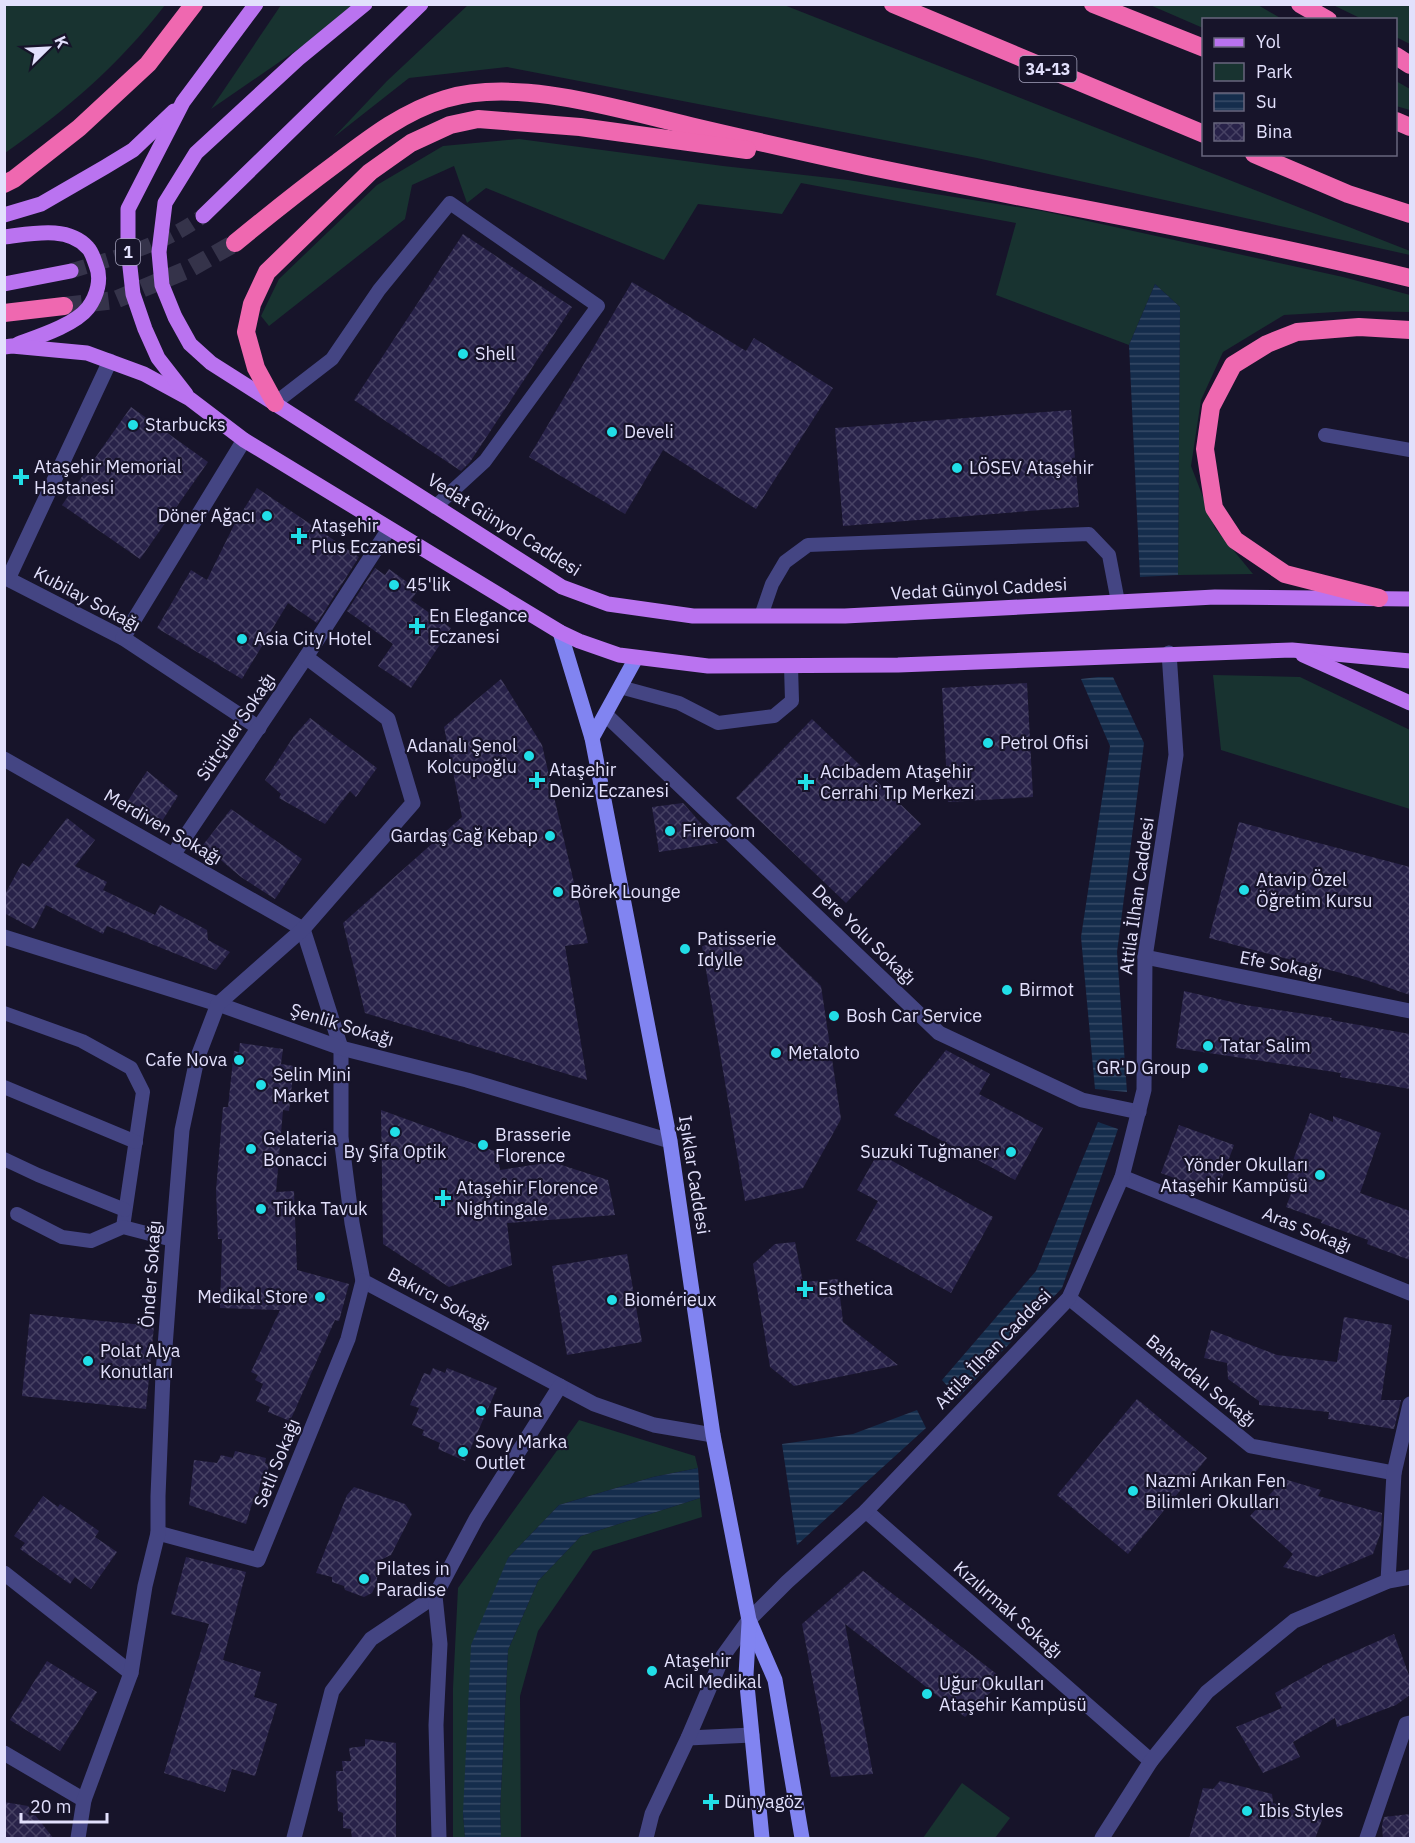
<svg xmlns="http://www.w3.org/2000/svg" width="1415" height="1843" font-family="'IBM Plex Sans',sans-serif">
  <defs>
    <pattern id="water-rules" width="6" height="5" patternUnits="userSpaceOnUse" patternTransform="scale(1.5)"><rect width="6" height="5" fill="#152d4c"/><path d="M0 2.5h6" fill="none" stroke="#374b67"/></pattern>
    <pattern id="building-cross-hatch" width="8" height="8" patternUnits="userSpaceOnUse" patternTransform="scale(1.5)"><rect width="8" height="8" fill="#282249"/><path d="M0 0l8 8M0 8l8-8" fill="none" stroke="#474264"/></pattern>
  </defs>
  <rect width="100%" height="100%" fill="#17142a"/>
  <g fill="#183330">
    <path d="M5,4h160v1c-45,59 -100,106 -160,148z"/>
    <path d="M281,5h72l-20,20 -122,84z"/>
    <path d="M468,5h316l626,246v4l-433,-97 -470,-91 -98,11 -75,59 53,-56z"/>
    <path d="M1150,5h108l24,14 -78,1 -1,8z"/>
    <path d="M1333,5h77v39l-14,-7v-17l-34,-1z"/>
    <path d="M1396,81l14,8v21l-14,-4z"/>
    <path d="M519,139l204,27 125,14 194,31 301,66 67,18v17l-57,-1 -69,4 -61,37 -22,48 -10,66 24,62 38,46 -75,1 2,-268 -25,-23 -26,61 -133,-50 20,-72 -215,-40 -19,31 -84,-10 -34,56 -178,-72 -19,15 -13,-37 -42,19 -7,34 -136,107 -8,-10 18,-37 98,-94 66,-39z"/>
    <path d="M1213,675l87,2 110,53v79l-189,-59z"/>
    <path d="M579,1420l116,36 3,12 -45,9 -94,28 -51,53 -45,255 2,25h-12v-150l5,-100z"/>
    <path d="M700,1498l2,19 -109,34 -55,80 -18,65 1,142h-20l-1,-27 8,-161 30,-69 43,-45z"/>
    <path d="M962,1783l48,35 -15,20h-72z"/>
  </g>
  <g fill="url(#water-rules)">
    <path d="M1155,284l25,23 -2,268 -38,2 -11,-232z"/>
    <path d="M1098,677h15l31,66 -27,209 10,140 -32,-3 -14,-152 29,-191 -29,-67z"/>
    <path d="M1098,1122l20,7 -56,159 -104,110 -16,-18 94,-109z"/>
    <path d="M917,1410l9,18 -129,117 -15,-101 71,-10z"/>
    <path d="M698,1468l2,30 -119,38 -43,45 -30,69 -8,161 1,27h-36l-2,-25 8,-168 37,-87 51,-53 94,-28z"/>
  </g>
  <g fill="url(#building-cross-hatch)">
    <path d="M463,234l109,73 -102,155 -9,9 -107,-71z"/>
    <path d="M632,282l114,69 8,-13 79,50 -77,121 -93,-59 -38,64 -96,-57z"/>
    <path d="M131,407l77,55 -68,97 -78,-54z"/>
    <path d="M1071,410l8,97 -236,19 -8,-98z"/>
    <path d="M257,488l102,69 -42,66 -29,-20 -46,76 -85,-51 34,-58 16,10 27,-55z"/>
    <path d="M375,568l10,7 4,-6 29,21 -7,10 40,28 -40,60 -33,-22 15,-22 -46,-33z"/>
    <path d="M501,679l41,66 46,198 -23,3 22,134 -222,-67 -22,-90 119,-106 -18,-90z"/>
    <path d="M1027,683l6,114 -85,5 -6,-114z"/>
    <path d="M310,718l67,50 -21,29 -6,-6 -25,33 -46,-26 2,-4 -16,-14 29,-44z"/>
    <path d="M812,719l109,105 -75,79 -110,-105z"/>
    <path d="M147,771l31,25 -21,33 -33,-22z"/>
    <path d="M683,803l35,40 -59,9 -7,-45z"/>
    <path d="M231,809l71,50 -27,40 -34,-22 -38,-32z"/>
    <path d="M67,818l28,22 -20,26 32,16 -4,8 52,25 5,-10 47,25 1,10 22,12 -14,18 -109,-44 -4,8 -57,-29 -12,24 -30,-16v-17l18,-33 7,4z"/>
    <path d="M1239,822l171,45v128l-50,-17 -151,-40z"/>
    <path d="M766,933l55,53 20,133 -38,69 -58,13 -43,-255z"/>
    <path d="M1184,991l61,14 87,13 -1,2 79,14v55l-70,-12 1,-4 -165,-25z"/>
    <path d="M240,1043l43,6 -2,15 13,2 -5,45 -6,-1 -7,82 18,-1 3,79 52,14 -10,37 -4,-1 -45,101 -22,-9 2,-5 -14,-6 7,-17 -8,-4 3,-5 -7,-3 29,-62 -60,-2 2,-69h-4l-2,-49 7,-83h5l6,-56 5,1z"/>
    <path d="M946,1050l44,24 -11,20 64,34 -28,52 -121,-65z"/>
    <path d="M381,1110l116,42 3,18 52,-8 56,18 7,35 -108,8 5,42 -63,22 -66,-43z"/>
    <path d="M1310,1113l23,9v-6l48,17 -21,60 50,18v49l-43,-16 1,-4 -47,-17 1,-3 -36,-13 8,-21 -9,-3z"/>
    <path d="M1179,1125l55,20 -18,49 -55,-21z"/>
    <path d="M878,1153l115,64 -42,76 -95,-53 22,-39 -21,-11z"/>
    <path d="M795,1242l8,40 35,-3 5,43 55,43 -104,21 -24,-19 -17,-103 22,-20z"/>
    <path d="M627,1254l15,88 -75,13 -15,-89z"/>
    <path d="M30,1314l124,12 -8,83 -124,-13z"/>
    <path d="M1344,1317l48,8 -11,75h20l-7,29 -66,-10 1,-7 -70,-7v-4l-31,-22 -1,-16 -23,-5 7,-28 66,25 60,7z"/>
    <path d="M433,1368l12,5 2,-5 50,20 -32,73 -27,-12 2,-6 -18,-8 2,-5 -12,-5 7,-17 -9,-3 14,-32 6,2z"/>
    <path d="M1137,1399l70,59 -79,96 -71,-59z"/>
    <path d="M235,1451l31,7 -1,5 4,2 -3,15 -5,1 -5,21 -4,2 -6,20 -57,-19 5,-45 23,3 4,-8 12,3z"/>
    <path d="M1284,1479l37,11 -3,6 64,17 -1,19 -8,22 -55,23 -35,-10 10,-13 -43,-38z"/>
    <path d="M354,1487l51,17 7,10 -21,41 -11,5 -4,25 -4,8 -8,4 -19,-7 -1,-4 -12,-4v-5l-16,-4 31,-78z"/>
    <path d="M43,1496l15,11 2,-3 39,27 -4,6 22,15 -26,37 -16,-12 -5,7 -50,-35 5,-6 -11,-7z"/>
    <path d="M186,1557l60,15 -23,88 38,12 -7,25 23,7 -22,72 -23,-7 -7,23 -61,-19 45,-149 -38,-10z"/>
    <path d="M863,1571l135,104 -9,8 6,5 -30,29 -120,-93 28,150 -42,3 -29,-153z"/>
    <path d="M1394,1634l16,44v17l-14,10 -59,22 -2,-9 -42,24 7,15 -37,16 -27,-46 46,-19 -7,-15 47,-26v-1z"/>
    <path d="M47,1661l50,31 -37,59 -50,-31z"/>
    <path d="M365,1739l31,4v96h-44l-1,-10 -8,-1v-15l-5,-2 -2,-40h7l-1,-10h9l-2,-13 16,-2z"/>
    <path d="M1220,1781l52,13 1,9 49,17 -7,19h-126l14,-51 10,1z"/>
    <path d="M4,1802l24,4 26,33h-50z"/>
    <path d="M1410,1814v25h-27l-1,-13 2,-9z"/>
  </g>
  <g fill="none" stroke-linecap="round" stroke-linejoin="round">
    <path stroke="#35334a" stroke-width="15" stroke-dasharray="15 8" stroke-linecap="butt" d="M71,271c46,-14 92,-26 132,-55"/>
    <path stroke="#35334a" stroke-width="18" stroke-dasharray="18 9" stroke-linecap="butt" d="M64,306l51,-6 74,-31 46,-26"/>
    <g stroke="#444583" stroke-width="14">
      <path d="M275,403l57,-44 47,-69 71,-87 148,103 -113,155 -50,46"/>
      <path d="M1325,435l85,15"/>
      <path d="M761,616l11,-32 13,-22 23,-17 281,-11 20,21 9,47"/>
      <path d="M620,687l59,16 39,20 56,-7 18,-15 -1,-35"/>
      <path d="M4,1013l78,28 49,27 12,24 -20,135"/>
      <path d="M4,1087l132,55"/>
      <path d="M4,1159l34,16 87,35"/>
      <path d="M17,1214l45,23 29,4 32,-14 50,13"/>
    </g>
    <g stroke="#444583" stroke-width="15">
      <path d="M110,361l-102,218 115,59 136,90"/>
      <path d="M123,638l121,-198"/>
      <path d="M606,715l333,318 143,67 57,12"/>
      <path d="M4,759l299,170 38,119v89l11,86 11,58 231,123 60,21 59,10"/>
      <path d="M173,855l133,-198 83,-128"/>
      <path d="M4,937l214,67 123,44 126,32 203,61"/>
      <path d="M1145,957l265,54"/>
      <path d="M1122,1177l288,116"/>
      <path d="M1069,1298l182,148 143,27"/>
      <path d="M866,1511l285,250"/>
      <path d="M158,1533l100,27 90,-221 15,-58"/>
      <path d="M4,1573l127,100"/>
      <path d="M1388,1581l6,-108 16,-69"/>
      <path d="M688,1738l64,-3"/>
      <path d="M4,1753l80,47"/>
      <path d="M78,1838l6,-38 47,-127 14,-87 13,-53v-37l5,-122 10,-134 9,-110 15,-71 21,-55 85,-75 110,-126 -25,-84 -82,-62"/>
      <path d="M294,1838l38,-147 39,-52 64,-43"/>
      <path d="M439,1838l-3,-113 4,-81 -5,-48 41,-77 84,-133"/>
      <path d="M646,1838l6,-24 36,-76 35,-82 26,-36 38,-38 79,-71 203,-213 53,-121 22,-87 1,-133 31,-202 -7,-102"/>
      <path d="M1102,1838l49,-77 56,-69 87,-71 94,-40 22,-4"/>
      <path d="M1367,1838l39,-114 4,-1"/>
    </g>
    <g stroke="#8184f1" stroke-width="15">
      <path d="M560,632l32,106 78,403 43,294 36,185 26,60 27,158"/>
      <path d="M592,738l44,-80"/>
      <path d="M749,1623l-3,52 16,163"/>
    </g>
    <g stroke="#ba73f0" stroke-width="15">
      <path d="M365,4l-67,55 -102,94 -31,50 -6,49 3,33 13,32 15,27 21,19 351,224 46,17 85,12h152l370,-19 195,2"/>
      <path d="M4,215l37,-11 64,-37 28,-17 41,-39"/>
      <path d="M203,216l218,-212"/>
      <path d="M4,237c27,-3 64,-12 84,11 4,4 6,12 8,17 6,14 1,31 -8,43 -13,17 -51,29 -70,36"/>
      <path d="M4,284l67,-13"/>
      <path d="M4,347l8,-1 75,7 57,21 46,25 54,41 316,192 19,9 40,14 89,11 190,-1 394,-15 118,11"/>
      <path d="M186,394l-28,-36 -13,-29 -12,-35 -5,-45v-40l55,-107 73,-98"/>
      <path d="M1303,655l107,48"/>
    </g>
    <g stroke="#ef68b0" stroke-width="18">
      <path d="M893,4l311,130"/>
      <path d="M1093,4l111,44"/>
      <path d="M1300,4l28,16"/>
      <path d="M1396,56l14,9"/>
      <path d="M1396,121l14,6"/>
      <path d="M1254,154l94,40 62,20"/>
      <path d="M4,184l10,-5 65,-51 69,-64 46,-60"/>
      <path d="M235,243c34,-28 68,-55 103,-81 33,-25 67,-51 107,-63 72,-22 173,10 245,27 59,14 118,27 177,40 181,38 364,68 543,112"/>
      <path d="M4,313l60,-7"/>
      <path d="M275,403l-19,-35 -10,-36 6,-28 15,-32 103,-100 41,-29 39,-18 28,-6 102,8 167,23"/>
      <path d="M1379,598l-94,-24 -50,-34 -21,-32 -9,-59 6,-42 22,-42 34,-21 30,-12 62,-5 51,3"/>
    </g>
  </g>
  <g fill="#21dee7" stroke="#17142a" stroke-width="2">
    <circle cx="463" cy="354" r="6"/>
    <circle cx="133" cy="425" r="6"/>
    <circle cx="612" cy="432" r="6"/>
    <circle cx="957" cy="468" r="6"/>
    <path d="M18 468h6v6h6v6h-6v6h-6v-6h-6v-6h6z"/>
    <circle cx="267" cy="516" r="6"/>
    <path d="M296 527h6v6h6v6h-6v6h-6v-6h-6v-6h6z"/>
    <circle cx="394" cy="585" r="6"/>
    <path d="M414 617h6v6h6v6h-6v6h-6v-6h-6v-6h6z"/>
    <circle cx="242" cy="639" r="6"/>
    <circle cx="988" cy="743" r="6"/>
    <circle cx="529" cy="756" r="6"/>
    <path d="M534 771h6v6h6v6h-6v6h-6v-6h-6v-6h6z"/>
    <path d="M803 773h6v6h6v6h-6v6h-6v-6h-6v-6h6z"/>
    <circle cx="670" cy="831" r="6"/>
    <circle cx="550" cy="836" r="6"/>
    <circle cx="1244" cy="890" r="6"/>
    <circle cx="558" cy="892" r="6"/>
    <circle cx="685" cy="949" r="6"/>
    <circle cx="1007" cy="990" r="6"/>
    <circle cx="834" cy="1016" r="6"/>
    <circle cx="1208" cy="1046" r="6"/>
    <circle cx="776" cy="1053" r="6"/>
    <circle cx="239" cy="1060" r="6"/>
    <circle cx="1203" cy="1068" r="6"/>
    <circle cx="261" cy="1085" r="6"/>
    <circle cx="395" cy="1132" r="6"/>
    <circle cx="483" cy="1145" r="6"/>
    <circle cx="251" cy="1149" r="6"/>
    <circle cx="1011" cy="1152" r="6"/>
    <circle cx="1320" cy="1175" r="6"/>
    <path d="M440 1189h6v6h6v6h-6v6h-6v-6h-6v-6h6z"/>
    <circle cx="261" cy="1209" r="6"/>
    <path d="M802 1280h6v6h6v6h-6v6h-6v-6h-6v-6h6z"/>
    <circle cx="320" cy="1297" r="6"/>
    <circle cx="612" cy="1300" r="6"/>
    <circle cx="88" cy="1361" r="6"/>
    <circle cx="481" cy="1411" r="6"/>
    <circle cx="463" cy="1452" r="6"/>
    <circle cx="1133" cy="1491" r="6"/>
    <circle cx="364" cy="1579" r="6"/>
    <circle cx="652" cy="1671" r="6"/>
    <circle cx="927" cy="1694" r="6"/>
    <path d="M708 1793h6v6h6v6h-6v6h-6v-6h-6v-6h6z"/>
    <circle cx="1247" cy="1811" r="6"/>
  </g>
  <g text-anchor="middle" stroke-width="4.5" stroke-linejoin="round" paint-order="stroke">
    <g fill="#17142a" stroke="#a5a3bd" stroke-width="1.5">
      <rect x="1019.5" y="56" width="57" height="26" rx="4.5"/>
      <rect x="116" y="239" width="24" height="26" rx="4.5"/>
    </g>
    <g font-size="16" font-weight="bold" fill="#e2e0fc">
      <text x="1048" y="75">34-13</text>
      <text x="128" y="258">1</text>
    </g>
    <g font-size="18" fill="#e2e0fc" stroke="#17142a" text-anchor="start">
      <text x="475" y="360">Shell</text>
      <text x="145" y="431">Starbucks</text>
      <text x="624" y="438">Develi</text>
      <text x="34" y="473">Ataşehir Memorial<tspan x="34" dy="21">Hastanesi</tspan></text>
      <text x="969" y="474">LÖSEV Ataşehir</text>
      <text x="255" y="522" text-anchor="end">Döner Ağacı</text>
      <text x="311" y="532">Ataşehir<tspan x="311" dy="21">Plus Eczanesi</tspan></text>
      <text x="406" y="591">45'lik</text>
      <text x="429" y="622">En Elegance<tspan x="429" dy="21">Eczanesi</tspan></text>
      <text x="254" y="645">Asia City Hotel</text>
      <text x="1000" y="749">Petrol Ofisi</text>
      <text x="517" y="752" text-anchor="end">Adanalı Şenol<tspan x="517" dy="21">Kolcupoğlu</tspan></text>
      <text x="549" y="776">Ataşehir<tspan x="549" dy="21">Deniz Eczanesi</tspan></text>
      <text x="820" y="778">Acıbadem Ataşehir<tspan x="820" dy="21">Cerrahi Tıp Merkezi</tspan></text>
      <text x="682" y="837">Fireroom</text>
      <text x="538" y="842" text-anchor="end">Gardaş Cağ Kebap</text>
      <text x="1256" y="886">Atavip Özel<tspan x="1256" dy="21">Öğretim Kursu</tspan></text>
      <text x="570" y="898">Börek Lounge</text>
      <text x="697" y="945">Patisserie<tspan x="697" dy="21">Idylle</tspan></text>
      <text x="1019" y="996">Birmot</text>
      <text x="846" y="1022">Bosh Car Service</text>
      <text x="1220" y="1052">Tatar Salim</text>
      <text x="788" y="1059">Metaloto</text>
      <text x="227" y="1066" text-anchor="end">Cafe Nova</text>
      <text x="1191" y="1074" text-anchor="end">GR'D Group</text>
      <text x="273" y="1081">Selin Mini<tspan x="273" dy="21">Market</tspan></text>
      <text x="495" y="1141">Brasserie<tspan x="495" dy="21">Florence</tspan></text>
      <text x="263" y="1145">Gelateria<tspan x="263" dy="21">Bonacci</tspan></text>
      <text x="395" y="1158" text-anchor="middle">By Şifa Optik</text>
      <text x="999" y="1158" text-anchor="end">Suzuki Tuğmaner</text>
      <text x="1308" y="1171" text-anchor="end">Yönder Okulları<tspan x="1308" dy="21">Ataşehir Kampüsü</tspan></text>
      <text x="456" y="1194">Ataşehir Florence<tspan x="456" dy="21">Nightingale</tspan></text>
      <text x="273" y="1215">Tikka Tavuk</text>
      <text x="818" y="1295">Esthetica</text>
      <text x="308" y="1303" text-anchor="end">Medikal Store</text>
      <text x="624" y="1306">Biomérieux</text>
      <text x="100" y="1357">Polat Alya<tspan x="100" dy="21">Konutları</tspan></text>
      <text x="493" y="1417">Fauna</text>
      <text x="475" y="1448">Sovy Marka<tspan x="475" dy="21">Outlet</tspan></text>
      <text x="1145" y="1487">Nazmi Arıkan Fen<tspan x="1145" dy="21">Bilimleri Okulları</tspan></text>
      <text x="376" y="1575">Pilates in<tspan x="376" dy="21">Paradise</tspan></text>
      <text x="664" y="1667">Ataşehir<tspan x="664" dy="21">Acil Medikal</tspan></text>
      <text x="939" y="1690">Uğur Okulları<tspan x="939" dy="21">Ataşehir Kampüsü</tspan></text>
      <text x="724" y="1808">Dünyagöz</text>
      <text x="1259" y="1817">Ibis Styles</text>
    </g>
    <g font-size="18" fill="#e2e0fc" stroke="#17142a">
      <text transform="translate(504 525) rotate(32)" y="6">Vedat Günyol Caddesi</text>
      <text transform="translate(979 589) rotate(-3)" y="6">Vedat Günyol Caddesi</text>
      <text transform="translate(87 599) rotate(28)" y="6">Kubilay Sokağı</text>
      <text transform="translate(236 727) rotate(-56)" y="6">Sütçüler Sokağı</text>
      <text transform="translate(163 827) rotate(30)" y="6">Merdiven Sokağı</text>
      <text transform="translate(1137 896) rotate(-82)" y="6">Attila İlhan Caddesi</text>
      <text transform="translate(864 935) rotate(44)" y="6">Dere Yolu Sokağı</text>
      <text transform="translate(1281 965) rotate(11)" y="6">Efe Sokağı</text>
      <text transform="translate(342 1025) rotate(17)" y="6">Şenlik Sokağı</text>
      <text transform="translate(694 1175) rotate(81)" y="6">Işıklar Caddesi</text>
      <text transform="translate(1307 1230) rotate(22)" y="6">Aras Sokağı</text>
      <text transform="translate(151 1274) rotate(-86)" y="6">Önder Sokağı</text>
      <text transform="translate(439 1299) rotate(28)" y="6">Bakırcı Sokağı</text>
      <text transform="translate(993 1349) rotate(-46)" y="6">Attila İlhan Caddesi</text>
      <text transform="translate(1201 1381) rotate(39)" y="6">Bahardalı Sokağı</text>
      <text transform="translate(277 1463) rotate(-68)" y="6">Setli Sokağı</text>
      <text transform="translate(1008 1610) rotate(41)" y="6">Kızılırmak Sokağı</text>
    </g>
  </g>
  <rect width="1415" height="1843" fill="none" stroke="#e2e0fc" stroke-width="12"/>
  <rect x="1202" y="18" width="195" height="138" fill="#17142a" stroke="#68667e" stroke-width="1.5"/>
  <rect x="1214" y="38" width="30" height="9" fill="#ba73f0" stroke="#68667e" stroke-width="1.5"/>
  <text x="1256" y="48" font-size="18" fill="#e2e0fc">Yol</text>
  <rect x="1214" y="63" width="30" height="18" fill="#183330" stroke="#68667e" stroke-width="1.5"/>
  <text x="1256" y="78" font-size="18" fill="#e2e0fc">Park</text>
  <rect x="1214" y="93" width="30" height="18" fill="url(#water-rules)" stroke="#68667e" stroke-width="1.5"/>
  <text x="1256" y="108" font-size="18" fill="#e2e0fc">Su</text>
  <rect x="1214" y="123" width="30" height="18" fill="url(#building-cross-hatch)" stroke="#68667e" stroke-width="1.5"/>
  <text x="1256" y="138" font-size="18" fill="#e2e0fc">Bina</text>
  <g transform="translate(48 48) rotate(66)" stroke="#17142a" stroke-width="4.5" paint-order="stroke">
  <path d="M0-4.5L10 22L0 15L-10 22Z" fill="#e2e0fc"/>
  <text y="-9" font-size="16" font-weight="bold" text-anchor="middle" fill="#e2e0fc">K</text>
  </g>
  <path d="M21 1813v9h86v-9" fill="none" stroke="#e2e0fc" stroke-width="3"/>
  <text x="30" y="1813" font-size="18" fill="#e2e0fc" stroke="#17142a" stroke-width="4.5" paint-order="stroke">20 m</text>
</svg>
